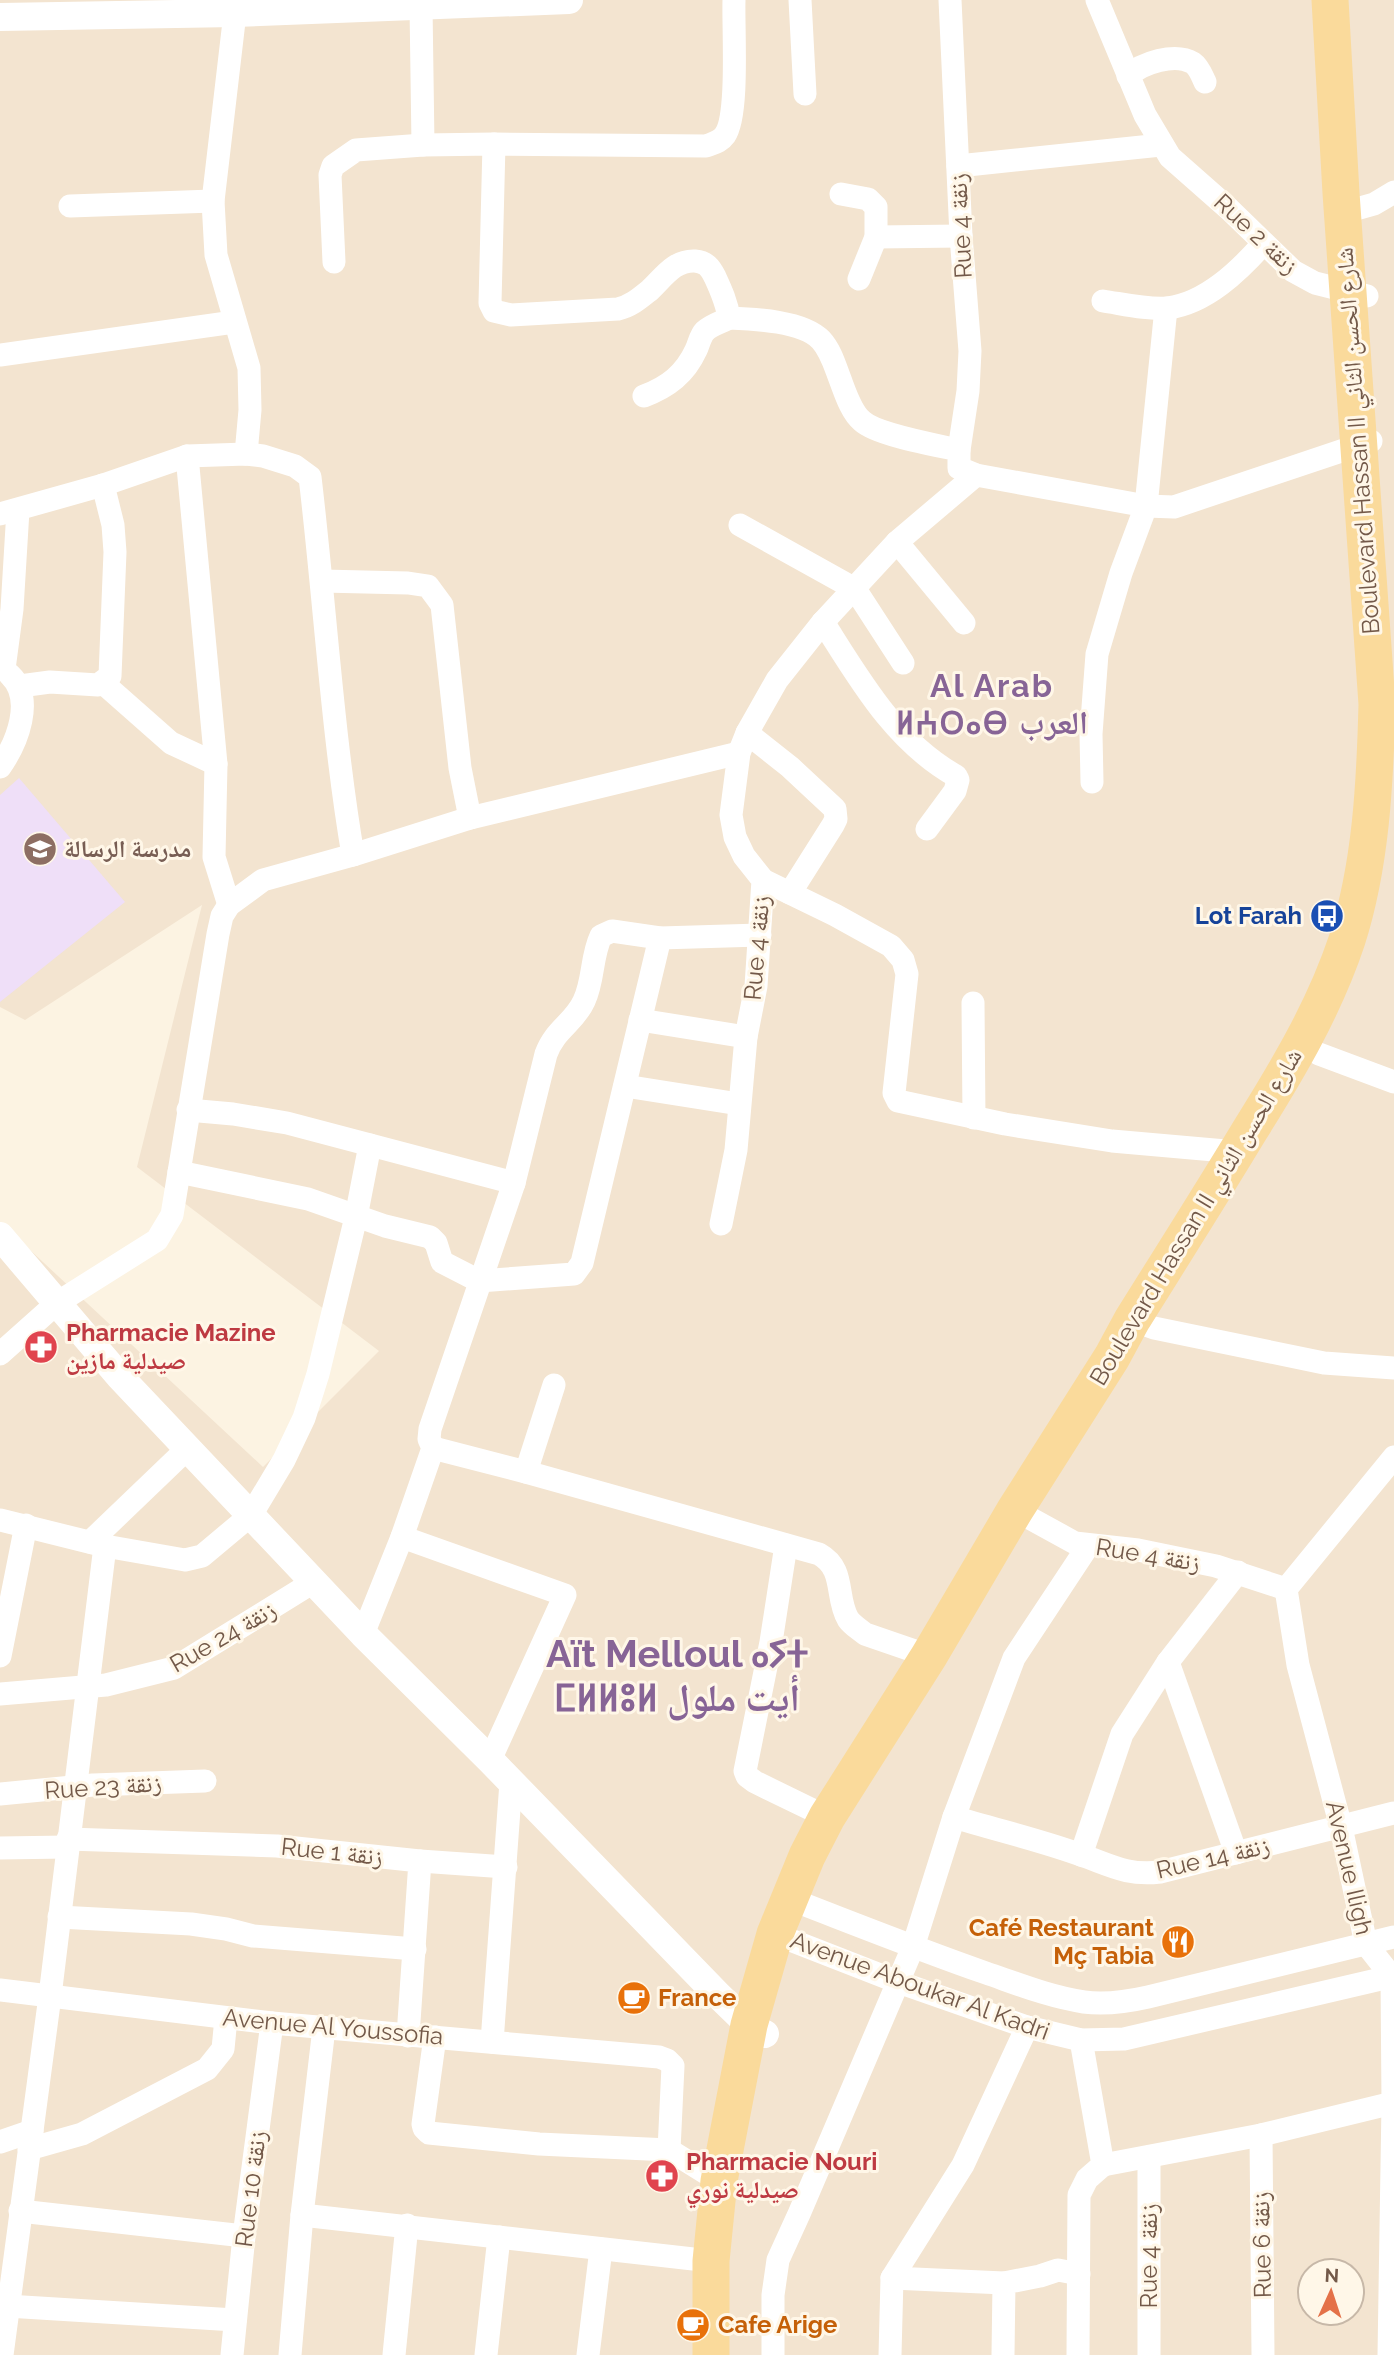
<svg xmlns="http://www.w3.org/2000/svg" width="1394" height="2355" font-family="Raleway,'Noto Naskh Arabic','Noto Sans Tifinagh',sans-serif">
  <rect width="100%" height="100%" fill="#fcf3e2"/>
  <path fill="#f3e4d0" fill-rule="evenodd" d="M0,0h1394v2355h-1394v-1133l263,245 116,-116 -242,-184 65,-262 -177,115 -25,-13zM1310,2271h42v42h-42z"/>
  <path fill="#efdff8" d="M19,778l106,124 -125,100v-207z"/>
  <g fill="none" stroke-linecap="round" stroke-linejoin="round">
    <g stroke="#fff" stroke-width="23">
      <path d="M800,0l5,94"/>
      <path d="M950,0l11,236 9,115 -2,40 -9,59"/>
      <path d="M1097,0l48,115 25,42 59,52 64,62 22,12 52,13"/>
      <path d="M421,6l2,139"/>
      <path d="M235,13l-22,188 3,54 33,113 1,42 -4,44"/>
      <path d="M1128,76c14,-13 47,-24 65,-13 6,4 9,13 12,19"/>
      <path d="M494,144l-4,159 4,8 17,4 107,-6c13,-3 22,-11 32,-19 14,-13 24,-30 45,-29 11,1 15,6 20,16 6,13 12,26 14,41 -7,4 -18,7 -24,13 -5,5 -6,13 -9,19 -11,24 -28,37 -52,46"/>
      <path d="M958,166l203,-21"/>
      <path d="M841,194l27,5 8,8v30l-17,42"/>
      <path d="M70,206l143,-5"/>
      <path d="M1342,213l32,-9 20,-12"/>
      <path d="M876,237l85,-1"/>
      <path d="M334,262l-4,-87 3,-9 23,-16 67,-5 71,-1 212,2c8,-3 14,-4 19,-11 14,-20 8,-107 9,-135"/>
      <path d="M1103,301c20,3 45,9 65,7 38,-5 71,-37 95,-64"/>
      <path d="M729,318c26,1 74,3 92,22 10,11 14,26 19,39 5,13 11,33 22,42 15,14 74,24 97,29v18l17,7 170,31 28,1 197,-66"/>
      <path d="M0,355l234,-33"/>
      <path d="M187,456l29,308 -2,93 15,48"/>
      <path d="M0,514l103,-29 84,-29 59,-2 17,2 32,10 15,11c15,126 22,254 43,378"/>
      <path d="M740,525l115,64 48,74"/>
      <path d="M897,542l67,81"/>
      <path d="M322,581l86,2 20,3 14,19 18,163 10,50"/>
      <path d="M823,622c37,58 71,119 133,154l2,4 -3,11 -28,38"/>
      <path d="M4,669l8,-60 6,-99"/>
      <path d="M103,683l68,60 45,21"/>
      <path d="M20,686l30,-4 48,3 12,-9 5,-124 -2,-27 -10,-40"/>
      <path d="M747,733l43,34 45,42 1,10 -3,6 -43,68"/>
      <path d="M0,767c17,-24 35,-68 10,-92"/>
      <path d="M1092,782l-1,-48 6,-80 24,-81 25,-67 20,-198"/>
      <path d="M763,880l72,35 56,31 12,14 4,14 -13,119 4,8 107,23 107,17 125,11"/>
      <path d="M973,1003l1,115"/>
      <path d="M640,1020l106,17"/>
      <path d="M1319,1054l75,28"/>
      <path d="M625,1086l114,18"/>
      <path d="M188,1110l45,4 54,9 227,60"/>
      <path d="M179,1172l129,27 77,27 45,11 6,6 6,19 37,19 95,-7 8,-11 78,-325"/>
      <path d="M721,1224l15,-74 10,-113 10,-51 7,-106 -19,-24 -9,-19 -4,-22 8,-62 8,-20 30,-53 46,-58 74,-80 79,-67"/>
      <path d="M1132,1320l22,8 170,35 70,5"/>
      <path d="M0,1354l57,-51 100,-63 15,-25 46,-281 4,-18 7,-11 34,-25 90,-25 117,-37 269,-65"/>
      <path d="M433,1448l93,24 293,82c27,15 16,43 29,65 4,6 11,10 17,15l64,22"/>
      <path d="M526,1472l28,-87"/>
      <path d="M1015,1510l60,33 63,7 78,16 70,23"/>
      <path d="M0,1520l105,26 80,14 17,-4 49,-41 33,-55 20,-42 14,-44 38,-157 14,-72"/>
      <path d="M402,1537l163,58 -75,165"/>
      <path d="M90,1542l98,-94"/>
      <path d="M786,1545l-15,97 -26,129 2,5 8,6 72,35"/>
      <path d="M363,1634l39,-97 31,-89 -4,-9 1,-10 84,-246 32,-129c9,-25 28,-31 38,-53 10,-21 7,-44 17,-65l11,-5 48,7 100,-3"/>
      <path d="M0,1656l26,-131"/>
      <path d="M1168,1662l68,191"/>
      <path d="M0,1694l106,-9 68,-17 141,-87"/>
      <path d="M0,1794l93,-9 112,-4"/>
      <path d="M954,1817c42,13 86,23 127,38 29,10 46,21 79,17l234,-59"/>
      <path d="M68,1839l209,7 143,15 -12,175"/>
      <path d="M0,1848l67,-1"/>
      <path d="M1081,1855l41,-121 46,-72 70,-90"/>
      <path d="M420,1861l86,6"/>
      <path d="M790,1899c65,25 130,51 196,74 32,11 64,24 98,29 22,3 42,0 64,-5l246,-60"/>
      <path d="M59,1917l132,7 35,5 27,7 162,13"/>
      <path d="M775,1934l123,48 129,45 54,13 43,-1 270,-63"/>
      <path d="M0,1990l272,33 387,34 8,3 6,6 -4,84"/>
      <path d="M435,2037l-12,87 1,4 5,5 110,11 130,6 50,31"/>
      <path d="M492,2042l19,-260"/>
      <path d="M1261,2135l2,220"/>
      <path d="M0,2142l32,-11"/>
      <path d="M29,2149l53,-15 125,-65 16,-20 3,-31"/>
      <path d="M1149,2157v198"/>
      <path d="M1103,2165l158,-30 132,-32"/>
      <path d="M20,2211l224,25"/>
      <path d="M302,2215l409,46"/>
      <path d="M1004,2283l-112,-5 71,-113 64,-138"/>
      <path d="M7,2306l228,14"/>
      <path d="M2,2355l48,-359 55,-450"/>
      <path d="M232,2355l12,-119 28,-213"/>
      <path d="M290,2355l12,-140 22,-187"/>
      <path d="M394,2355l13,-130"/>
      <path d="M486,2355l13,-118"/>
      <path d="M588,2355l13,-106"/>
      <path d="M773,2355v-60l5,-35 21,-46 114,-267 41,-130 60,-159 74,-112"/>
      <path d="M890,2355l2,-77"/>
      <path d="M1003,2355l1,-72 36,-7 18,-6 21,4"/>
      <path d="M1078,2355l1,-160 8,-16 16,-14 -22,-125"/>
      <path d="M1389,2355l4,-252 -1,-126 -26,-33 -25,-117 -43,-162 -12,-76 108,-132"/>
    </g>
    <g stroke="#fff" stroke-width="28">
      <path d="M0,17l235,-4 334,-13"/>
      <path d="M0,1236l120,141 243,257 127,126 227,234 32,31 16,9"/>
    </g>
    <path stroke="#fada9b" stroke-width="37" d="M711,2355v-94l8,-80 30,-156 26,-91 32,-78 20,-39 102,-161 86,-146 97,-153 20,-37c40,-64 80,-127 118,-190 38,-61 74,-121 97,-190 24,-75 28,-157 30,-236l-36,-511 -11,-193"/>
  </g>
  <defs>
    <g id="school-disc" transform="scale(1.75)"><circle r="9.5" fill="#8d6e63" stroke="#fff7e8"/><path d="M0-5L7-2L0 1L-7-2ZM-4 1L0 2.5L4 1V4Q0 6-4 4Z" fill="#fff"/></g>
    <g id="bus-disc" transform="scale(1.75)"><circle r="9.5" fill="#1a4fb4" stroke="#fff7e8"/><path d="M-5-6H5V4H4V6H2V4H-2V6H-4V4H-5ZM-3.5-4V0h7V-4ZM-3.5 1.2v1.5H-2V1.2ZM2 1.2v1.5H3.5V1.2Z" fill="#fff"/></g>
    <g id="pharmacy-disc" transform="scale(1.75)"><circle r="9.5" fill="#e0444e" stroke="#fff7e8"/><path d="M-2-6h4v4h4v4h-4v4h-4v-4h-4v-4h4Z" fill="#fff"/></g>
    <g id="restaurant-disc" transform="scale(1.75)"><circle r="9.5" fill="#e8710a" stroke="#fff7e8"/><path d="M-5-6h1v4h1v-4h1v4h1v-4h1v5L-1.5 .5V6h-2V.5L-5-1ZM5-6V6H3V1.5H1.5Q1.5-4 5-6Z" fill="#fff"/></g>
    <g id="cafe-disc" transform="scale(1.75)"><circle r="9.5" fill="#e8710a" stroke="#fff7e8"/><path d="M-5.5-4.5H6V0H3Q3 3.5 0 3.5H-2.5Q-5.5 3.5-5.5 0ZM3-3.2v2h1.7v-2ZM-6 4.5H4V6H-6Z" fill="#fff"/></g>
  </defs>
  <g fill-rule="evenodd">
    <use href="#school-disc" x="40" y="849"/>
    <use href="#bus-disc" x="1327" y="916"/>
    <use href="#pharmacy-disc" x="41" y="1347"/>
    <use href="#restaurant-disc" x="1178" y="1942"/>
    <use href="#cafe-disc" x="634" y="1998"/>
    <use href="#pharmacy-disc" x="662" y="2176"/>
    <use href="#cafe-disc" x="693" y="2325"/>
  </g>
  <g text-anchor="middle" stroke-width="6" stroke-linejoin="round" paint-order="stroke">
    <g font-size="24" fill="#735949" stroke="#fff7e8">
      <text transform="translate(961 226) rotate(-93)" y="8">Rue 4 زنقة</text>
      <text transform="translate(1256 234) rotate(43)" y="8">Rue 2 زنقة</text>
      <text transform="translate(1358 441) rotate(-94)" y="8">Boulevard Hassan II شارع الحسن الثاني</text>
      <text transform="translate(757 948) rotate(-85)" y="8">Rue 4 زنقة</text>
      <text transform="translate(1196 1217) rotate(-59)" y="8">Boulevard Hassan II شارع الحسن الثاني</text>
      <text transform="translate(1148 1555) rotate(9)" y="8">Rue 4 زنقة</text>
      <text transform="translate(223 1637) rotate(-30)" y="8">Rue 24 زنقة</text>
      <text transform="translate(103 1787) rotate(-4)" y="8">Rue 23 زنقة</text>
      <text transform="translate(332 1852) rotate(6)" y="8">Rue 1 زنقة</text>
      <text transform="translate(1213 1858) rotate(-13)" y="8">Rue 14 زنقة</text>
      <text transform="translate(1349 1868) rotate(77)" y="8">Avenue Iligh</text>
      <text transform="translate(920 1986) rotate(20)" y="8">Avenue Aboukar Al Kadri</text>
      <text transform="translate(333 2027) rotate(5)" y="8">Avenue Al Youssofia</text>
      <text transform="translate(251 2189) rotate(-83)" y="8">Rue 10 زنقة</text>
      <text transform="translate(1262 2245) rotate(-91)" y="8">Rue 6 زنقة</text>
      <text transform="translate(1149 2256) rotate(-90)" y="8">Rue 4 زنقة</text>
    </g>
    <g font-size="24" font-weight="bold" fill="#785e54" stroke="#fff7e8" text-anchor="start">
      <text x="64" y="857">مدرسة الرسالة</text>
    </g>
    <g font-size="24" font-weight="bold" fill="#164399" stroke="#fff7e8" text-anchor="end">
      <text x="1302" y="924">Lot Farah</text>
    </g>
    <g font-size="24" font-weight="bold" fill="#be3a42" stroke="#fff7e8" text-anchor="start">
      <text x="66" y="1341">Pharmacie Mazine<tspan x="66" dy="28">صيدلية مازين</tspan></text>
      <text x="686" y="2170">Pharmacie Nouri<tspan x="686" dy="28">صيدلية نوري</tspan></text>
    </g>
    <g font-size="24" font-weight="bold" fill="#c56008" stroke="#fff7e8" text-anchor="start">
      <text x="1154" y="1936" text-anchor="end">Café Restaurant<tspan x="1154" dy="28">Mç Tabia</tspan></text>
      <text x="658" y="2006">France</text>
      <text x="718" y="2333">Cafe Arige</text>
    </g>
    <g font-size="32" font-weight="bold" letter-spacing="2" fill="#876496" stroke="#fff7e8">
      <text x="992" y="697">Al Arab<tspan x="992" dy="37">ⵍⵄⵔⴰⴱ العرب</tspan></text>
    </g>
    <g font-size="38" font-weight="bold" fill="#876496" stroke="#fff7e8">
      <text x="677" y="1667">Aït Melloul ⴰⵢⵜ<tspan x="677" dy="44">ⵎⵍⵍⵓⵍ أيت ملول</tspan></text>
    </g>
  </g>
  <g transform="translate(1331 2292) rotate(3)"><circle r="33" fill="#fff7e8" stroke="#c7b8a8" stroke-width="2"/>
  <path d="M0-5L12 26L0 18L-12 26Z" fill="#e47148"/>
  <text y="-10" font-size="19" font-weight="bold" text-anchor="middle" fill="#735949">N</text>
  </g>
</svg>
